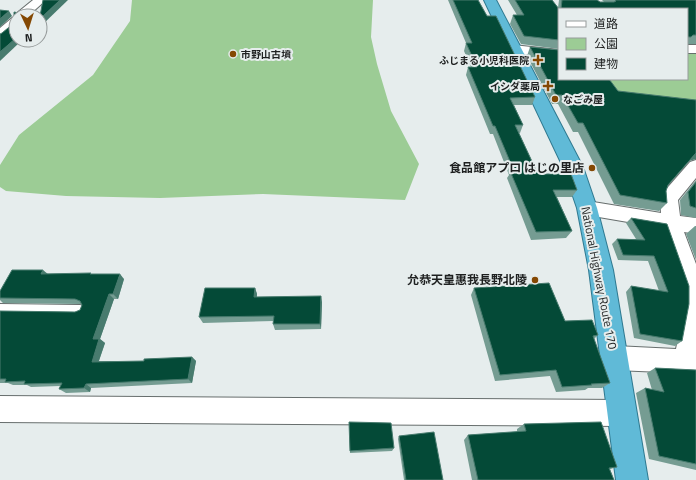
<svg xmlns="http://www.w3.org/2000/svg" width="696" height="480" font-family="'Titillium Web','Noto Sans JP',sans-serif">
  <rect width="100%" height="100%" fill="#e6eded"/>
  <g fill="#9ccc95">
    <path d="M132,0h241l-2,37 6,27 14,47 28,53 -14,36 -142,-6 -103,4 -94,-2 -60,-5 -6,-4v-22l19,-30 74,-60 37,-54z"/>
    <path d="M687,51h9v54l-76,-5 -20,-21h87z"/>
  </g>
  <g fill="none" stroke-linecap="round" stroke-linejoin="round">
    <g stroke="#676e6d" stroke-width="2">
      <path id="service" d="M0,304l80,1 4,1 2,4 -2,4 -4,1 -80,-1z"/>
    </g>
    <g stroke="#676e6d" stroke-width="2">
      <g id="minor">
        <path d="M33,0h13l-18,16h-12v11l-11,10 -5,1v-10l12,-10 4,-1 -1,-1 2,-3z"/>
        <path d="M513,45l46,5v8l-51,-6 -2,-3 2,-3z"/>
        <rect x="687" y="45" width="9" height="8"/>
        <path d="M696,160v18l-18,22 2,16 16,2v16l-12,-2 12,32v112l-10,-3 -71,-3 -9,-4 -3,-8 3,-8 9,-4 61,3 8,-40v-18l-21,-63 -76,-13 -7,-2 -2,-5 2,-5 7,-2 74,12 -1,-14 2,-5 28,-32z"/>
        <path d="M0,396l622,4 9,4 4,9 -4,9 -9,4 -622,-4z"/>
      </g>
    </g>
    <g stroke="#2f7990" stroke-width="2">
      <path id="trunk" d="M484,0h12l87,167 14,41 16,62 35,210h-32l-27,-210 -12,-62 -14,-41z"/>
    </g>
    <use href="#service" fill="#fff" fill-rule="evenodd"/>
    <use href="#minor" fill="#fff" fill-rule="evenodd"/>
    <use href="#trunk" fill="#60bad7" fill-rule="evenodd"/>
  </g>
  <g fill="#759c92">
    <path d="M448,0h30l9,16 48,81 -3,8h-18l9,20 -3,8h-1l17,37 41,20 -5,7h-15l15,34 -6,7 -35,2 -24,-62 2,-3 -16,-41h-3l-24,-59 2,-8h3l-7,-16 2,-8z"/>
    <path d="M508,0h44l6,8 1,-8h38l3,2h4l-2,-2h94v44h-9v-35h-128v40l-38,-5 -11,-20 3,-9h4z"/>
    <path d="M16,16v24h10l-5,4 -2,-1 -17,-10 12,-10z"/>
    <path d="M530,47l88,44 71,70 -21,24 -2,6 1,12 -8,8 -45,-7 -36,-72h-5l-15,-28h-6l-25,-48z"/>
    <path d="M696,180v38l-15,-3 -1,-15z"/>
    <path d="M631,218l36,6 15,117 -7,5 -41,-8 -8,-46 5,-6 28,5 -11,-30 -30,-1 -6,-16 5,-5h19l-10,-16z"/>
    <path d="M695,226h1v34l-10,-26z"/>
    <path d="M47,274h45l32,5 -6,20h-4l-14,40 5,4 -6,18h45l48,-4 4,4 -4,22 -101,5 -1,4 -24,1 -7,-4 1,-3 -29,1 -4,-2h-14l-5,-2h-8v-72l75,1 5,-2 2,-5 -2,-1 -77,-1 -3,-3v-9z"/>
    <path d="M255,288l2,6v3l65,5 -1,27 -46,1 -2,-6v-3l-70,2 -4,-6z"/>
    <path d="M474,288l91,33 33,14 -4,4 16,44 -8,5h-14l-3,2 -29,2 -6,-16 -55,5 -24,-86z"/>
    <path d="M655,368l41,2v100l-47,-11 -13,-66 9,-5 7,2 -5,-17z"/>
    <path d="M524,424l93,43 -7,2 4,11h-142l-8,-40 4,-5 49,-3v-3z"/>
    <path d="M349,426l45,22 -2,3 -42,2z"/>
    <path d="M399,436l44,44h-39l-6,-41z"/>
  </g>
  <g fill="#487b6e">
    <path d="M60,0h8l-28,27v-8z"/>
    <path d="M9,11l3,5 -12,11v-8z"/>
    <path d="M15,38l4,5 -19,18v-9z"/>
    <path d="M19,40h7l-5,4z"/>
    <path d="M696,153v6l-7,2z"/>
    <path d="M43,270l6,5 -8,-1z"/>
    <path d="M120,274l4,5 -6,20 -5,-5z"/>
    <path d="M255,288l2,6 -1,9 -2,-6z"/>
    <path d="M109,294l5,5 -14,40 5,4 -8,23 -5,-4 1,-23z"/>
    <path d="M321,296l1,6 -1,27 -1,-5z"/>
    <path d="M192,357l4,4 -4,22 -4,-4z"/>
    <path d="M86,384l5,4 -1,4 -6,-4z"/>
  </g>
  <g fill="#044a37" stroke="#487b6e">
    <path d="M43,0h17l-20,19v-3z"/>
    <path d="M453,0h25l9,16h9l39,81 -25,1 13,27h-8l21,45h5l2,4h28l6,16h-24l19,41 -36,1 -26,-61h4l-19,-45h-2l-25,-59h9l-11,-24h6z"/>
    <path d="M515,0h37l7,9v31l-35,-4 -11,-21h11z"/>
    <path d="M562,0h35l3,2h14l2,-1 -1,-1h81v35h-3l-2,2h-4v-28h-126z"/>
    <path d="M0,10l9,1 -9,8z"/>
    <path d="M14,12l20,4h-18v22l-16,14v-18l2,-1 12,-10z"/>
    <path d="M530,47l29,3v29h50l9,12 78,9v53l-28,32 -2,6 1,12 -47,-8 -37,-72h-5l-16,-28h-6z"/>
    <path d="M696,182v26l-6,-2 -2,-14z"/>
    <path d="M631,218l36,6 22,62v18l-7,37 -42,-7 -9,-48 37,6 -14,-36 -31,-1 -6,-16 28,1z"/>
    <path d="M12,270h31l-2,4 50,-1 -1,1h30l-7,20h-4l-16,45h6l-7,23 52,-1v-2l48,-2 -4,22 -102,5 -2,4 -25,1 3,-6 -38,1 1,-3 -20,1 1,-3h-6v-68l75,1 5,-2 2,-5 -2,-4 -5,-2 -75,-1v-7z"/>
    <path d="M549,283l16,38 27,-1 6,15 -5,1 17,47 -19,1 1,1 -30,2 -6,-17 -56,5 -26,-87z"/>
    <path d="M205,288h50l-1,9 67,-1 -1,28h-47l1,-8 -75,1z"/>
    <path d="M655,368l41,2v94l-37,-8 -14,-68 19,4z"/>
    <path d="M349,422l42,1 3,25 -44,3z"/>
    <path d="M601,422l16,45 -8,1 5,12h-136l-10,-45 58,-4 -2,-7z"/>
    <path d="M434,432l9,48h-37l-7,-44z"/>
  </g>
  <g fill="#844803" stroke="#e6eded" stroke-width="1.5">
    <circle cx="233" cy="54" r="4"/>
    <path d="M536 54h4v4h4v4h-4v4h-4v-4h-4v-4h4z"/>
    <path d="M546 80h4v4h4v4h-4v4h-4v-4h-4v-4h4z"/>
    <circle cx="555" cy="99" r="4"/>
    <circle cx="592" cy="168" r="4"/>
    <circle cx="535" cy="280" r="4"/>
  </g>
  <g text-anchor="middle" stroke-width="4" stroke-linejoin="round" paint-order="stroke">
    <g font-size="10" font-weight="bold" fill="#1e2020" stroke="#e6eded" text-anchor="start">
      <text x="241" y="58">市野山古墳</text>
      <text x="529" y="64" text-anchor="end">ふじまる小児科医院</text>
      <text x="540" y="90" text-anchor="end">イシダ薬局</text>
      <text x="563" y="103">なごみ屋</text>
    </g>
    <g font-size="12" font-weight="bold" fill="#1e2020" stroke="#e6eded" text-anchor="end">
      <text x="584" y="172">食品館アプロ はじの里店</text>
      <text x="527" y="284">允恭天皇惠我長野北陵</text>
    </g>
    <g font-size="12" fill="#1e2020" stroke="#e6eded">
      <text transform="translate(599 278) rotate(79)" y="4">National Highway Route 170</text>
    </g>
  </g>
  <rect x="558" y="8" width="130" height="72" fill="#e6eded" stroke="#969b9b"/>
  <rect x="566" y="21" width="20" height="6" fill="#ffffff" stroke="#969b9b"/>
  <text x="594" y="28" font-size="12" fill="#1e2020">道路</text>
  <rect x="566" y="38" width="20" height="12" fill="#9ccc95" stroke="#969b9b"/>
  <text x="594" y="48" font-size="12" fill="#1e2020">公園</text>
  <rect x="566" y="58" width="20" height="12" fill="#044a37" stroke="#969b9b"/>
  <text x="594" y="68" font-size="12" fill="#1e2020">建物</text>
  <g transform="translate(28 28) rotate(176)"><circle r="19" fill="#e6eded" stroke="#969b9b"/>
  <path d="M0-3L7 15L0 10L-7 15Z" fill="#844803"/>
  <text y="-6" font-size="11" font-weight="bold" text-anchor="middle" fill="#1e2020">N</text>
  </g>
</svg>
